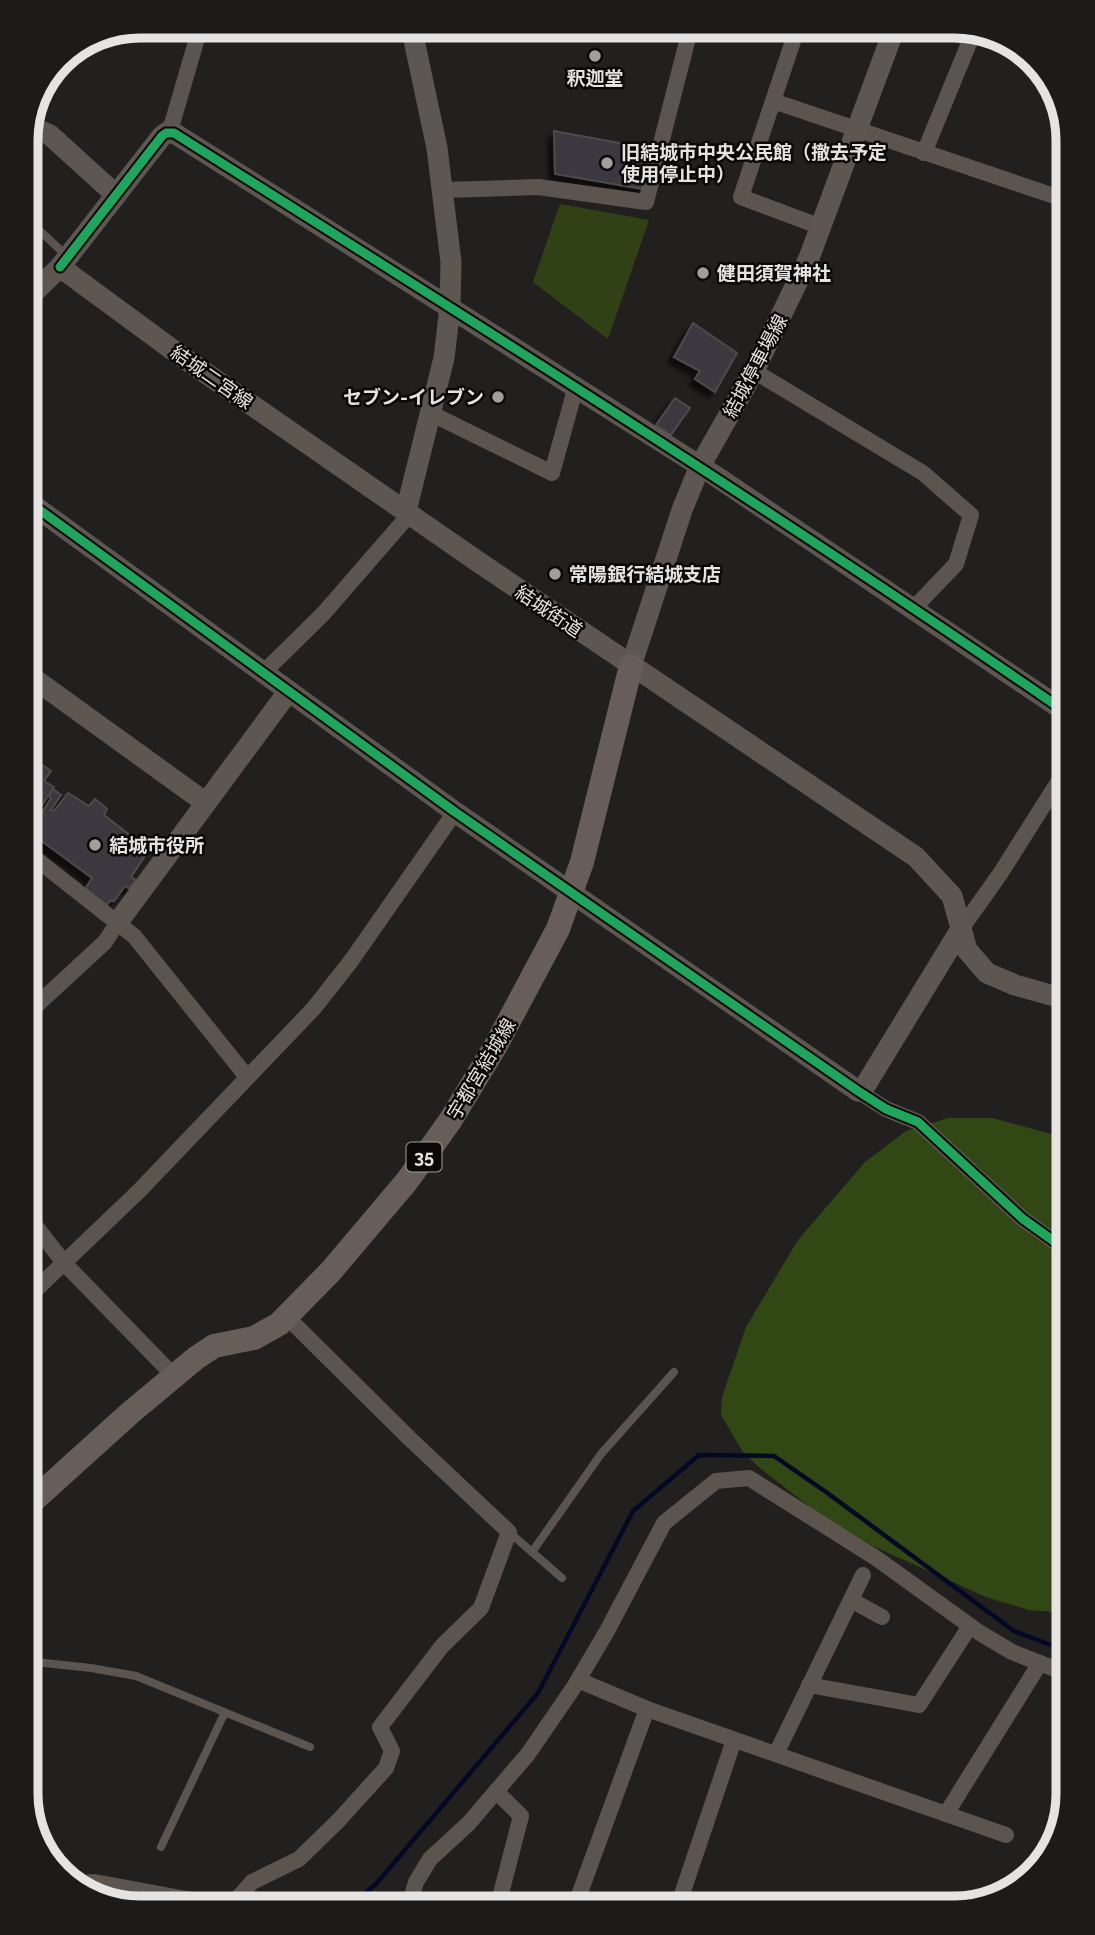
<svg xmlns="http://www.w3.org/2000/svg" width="1095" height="1935" font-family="Raleway,'Noto Sans JP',sans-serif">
  <defs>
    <filter id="shadow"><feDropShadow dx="-6" dy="6" stdDeviation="2" flood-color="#0009"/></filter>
  </defs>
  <rect width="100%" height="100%" fill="#22201e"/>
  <path fill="#304215" d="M560,204l89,16 -41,119 -75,-57z"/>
  <path fill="#324814" d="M948,1118h44l77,21v474l-40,-3 -43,-13 -113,-51 -54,-32 -58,-45 -18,-17 -22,-37 1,-18 24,-70 52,-87 67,-78 41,-31z"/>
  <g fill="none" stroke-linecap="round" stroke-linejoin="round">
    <path stroke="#030924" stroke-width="4.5" d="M347,1909l29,-25 162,-191 95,-182 66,-56 75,1 52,36 188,139 55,21"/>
  </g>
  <g fill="#3d3840" stroke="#4c4b4b" stroke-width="2" filter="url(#shadow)">
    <path d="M554,131l109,20 -14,39 -94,-16z"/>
    <path d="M693,323l44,30 -22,39 -20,-13 5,-8 -26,-14z"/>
    <path d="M675,398l15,10 -19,27 -15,-10z"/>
    <path d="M26,754l25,17 -7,10 10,6 -17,26 -11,-7z"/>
    <path d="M53,789l8,6 -10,15 3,1 14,-18 21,13 6,-7 12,10 -3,6 45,35 -18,27 5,3 -6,9 -5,-3 -11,15h-4l-3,4 -22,-16 7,-11 -53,-39 -1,1 -9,-6 22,-36 -2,-3z"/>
  </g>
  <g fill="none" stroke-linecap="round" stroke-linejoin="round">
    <g stroke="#5c544f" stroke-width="8">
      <path d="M26,218l42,39"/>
      <path d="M509,1532l53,46"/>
      <path d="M532,1552l69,-98 73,-82"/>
      <path d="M26,1661l65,7 45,8 174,71"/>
      <path d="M161,1847l64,-135"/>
    </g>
    <g stroke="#5c544f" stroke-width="16">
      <path d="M798,26l-57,171 80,30"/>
      <path d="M773,101l296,100"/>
      <path d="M166,133l6,-9 28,-96 54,3 21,-5"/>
      <path d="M924,153l50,-122"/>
      <path d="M443,190l95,-3 108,15 45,-176"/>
      <path d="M754,371l169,102 48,42 -15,49 -42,44"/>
      <path d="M432,414l120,59 24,-87"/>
      <path d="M263,673l60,-59 80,-92 3,-11"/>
      <path d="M26,851l108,85 113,141"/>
      <path d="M961,929l39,-55 69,-109"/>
      <path d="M26,1015l79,-73 13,-20"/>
      <path d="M858,1091l28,18 32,13 105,97 46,33"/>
      <path d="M26,1214l39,50 109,112"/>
      <path d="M26,1299l113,-108 175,-183 37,-47 104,-149"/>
      <path d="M851,1600l31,17"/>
      <path d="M809,1685l110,20 51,-79"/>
      <path d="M647,1709l359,126"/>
      <path d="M776,1754l87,-179"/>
      <path d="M496,1791l25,25 -24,93"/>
      <path d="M946,1814l94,-151"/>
      <path d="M72,1884l23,-2 135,25 22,-25 47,-23 40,-39 47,-52 6,-17 -12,-24 62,-81 39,-38 28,-76 -100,-94 -122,-121"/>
      <path d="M408,1909l8,-27 14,-23 39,-36 59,-69 46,-67 33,-56 57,-108 52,-42 33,-3 127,80 104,75 32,19 43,17h14"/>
      <path d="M574,1909l73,-200 -69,-29"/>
      <path d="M677,1909l57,-169"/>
    </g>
    <g stroke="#5e5651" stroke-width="21">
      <path d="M30,126l20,9 66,60"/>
      <path d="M60,267l121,89 296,205 439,296 36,39 15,54 20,23 28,12 54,15"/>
      <path d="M26,300l34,-33 102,-131 4,-3h8l540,342 343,231 12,-14"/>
      <path d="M26,500l429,312 403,279 7,-5 96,-157"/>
      <path d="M406,511l38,-153 6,-51 1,-45 -14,-114 -26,-122"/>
      <path d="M631,666l51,-156 18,-44 54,-95 55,-113 86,-231"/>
      <path d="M26,673l180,130"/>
      <path d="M118,922l170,-230"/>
    </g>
    <path stroke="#685e59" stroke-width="24" d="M26,1507l104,-94 66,-55 18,-12 40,-8 25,-14 52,-53 76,-90 43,-60 45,-74 63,-118 24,-67 49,-196"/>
    <g stroke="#0b0908" stroke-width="13">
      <g id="cycleway">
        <path d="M60,267l102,-131 4,-3h8c297,187 594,374 883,573l12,3"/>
        <path d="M26,500l429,312 403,279 28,18 32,13 105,97 46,33"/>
      </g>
    </g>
    <use href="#cycleway" stroke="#20a55d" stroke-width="9"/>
  </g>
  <g fill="#a19f9d" stroke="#0b0908" stroke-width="2.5">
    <circle cx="595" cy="56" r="7"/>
    <circle cx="607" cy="163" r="7"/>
    <circle cx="703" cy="273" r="7"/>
    <circle cx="498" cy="397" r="7"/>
    <circle cx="555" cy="574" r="7"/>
    <circle cx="95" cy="845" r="7"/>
  </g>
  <g text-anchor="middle" stroke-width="5" stroke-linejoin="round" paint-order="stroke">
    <rect fill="#0b0908" stroke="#a4a2a1" stroke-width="2" x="406.5" y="1142.5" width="35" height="29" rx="5"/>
    <g font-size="18" font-weight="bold" fill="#e6e4e2">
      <text x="424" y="1163">35</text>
    </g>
    <g font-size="19" font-weight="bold" fill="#e6e4e2" stroke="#0b0908" text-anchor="start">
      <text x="595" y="85" text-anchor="middle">釈迦堂</text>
      <text x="621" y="159">旧結城市中央公民館（撤去予定<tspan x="621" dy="22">使用停止中）</tspan></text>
      <text x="717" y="280">健田須賀神社</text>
      <text x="484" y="404" text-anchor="end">セブン-イレブン</text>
      <text x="569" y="581">常陽銀行結城支店</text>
      <text x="109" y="852">結城市役所</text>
    </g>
    <g font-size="19" fill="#e6e4e2" stroke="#0b0908">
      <text transform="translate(755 366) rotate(-62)" y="7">結城停車場線</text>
      <text transform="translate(212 377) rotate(35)" y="7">結城二宮線</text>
      <text transform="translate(549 611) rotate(34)" y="7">結城街道</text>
      <text transform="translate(481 1069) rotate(-59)" y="7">宇都宮結城線</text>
    </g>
  </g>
  <path d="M0 0H1095V1935H0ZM140 38H954A102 102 0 0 1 1056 140V1794A102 102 0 0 1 954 1896H140A102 102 0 0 1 38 1794V140A102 102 0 0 1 140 38Z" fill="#1d1b19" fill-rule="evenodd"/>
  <path fill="none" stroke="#e6e4e2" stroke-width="9" d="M140 38H954A102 102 0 0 1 1056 140V1794A102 102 0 0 1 954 1896H140A102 102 0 0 1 38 1794V140A102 102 0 0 1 140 38Z"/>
</svg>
